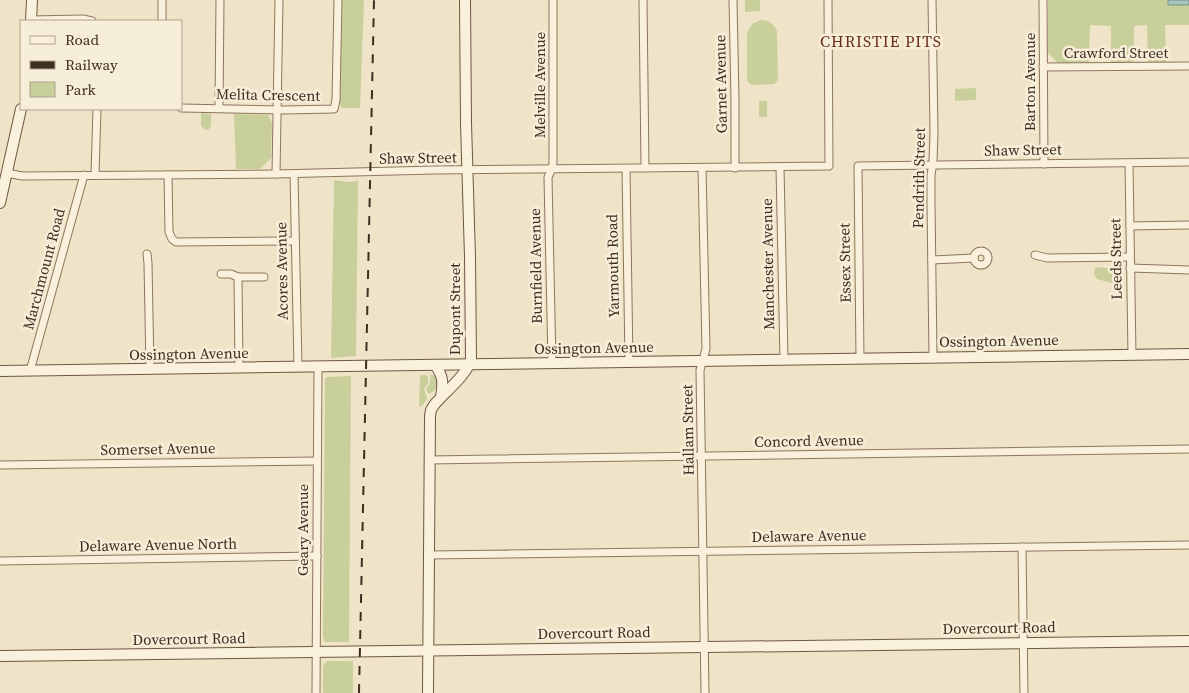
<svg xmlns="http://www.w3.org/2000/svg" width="1189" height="693" font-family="'Source Serif 4',serif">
  <rect width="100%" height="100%" fill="#f0e4c8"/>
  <g fill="#c9cf9b">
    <path d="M342,0h22l-4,108h-18l-2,-2z"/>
    <path d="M745,0h15v11l-15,1z"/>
    <path d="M1048,0h141v25h-24l1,37h-18l-1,-37 -13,1v36h-23v-36l-21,-1 -1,37 -31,1 -10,-10z"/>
    <path d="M761,20c8,0 13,4 16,11l1,49 -4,4 -22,1 -4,-3 -1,-3v-46l5,-9z"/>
    <path d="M976,88v12l-21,1v-12z"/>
    <rect x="759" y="101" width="8" height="16"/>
    <path d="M201,113l10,1v12l-3,4 -4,-1 -3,-3z"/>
    <path d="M234,114l34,1 4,8 -1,35 -11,11h-24z"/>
    <path d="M334,180l14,2 10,-1 -2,175 -25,2z"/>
    <path d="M1095,267l24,2 3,4v10l-3,2 -22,-6 -3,-5z"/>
    <path d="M431,374l5,3c3,7 0,14 -7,17l-3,-4 4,-8z"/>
    <path d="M420,375h6l2,2v6l-4,6 3,9 -4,7 -4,2z"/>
    <path d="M351,376l-2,266h-24l-2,-5 2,-258 2,-2z"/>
    <path d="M327,661h26v32h-30v-27z"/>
  </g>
  <rect fill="#a9c4bc" stroke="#6f938a" x="1168" y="0" width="21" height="5"/>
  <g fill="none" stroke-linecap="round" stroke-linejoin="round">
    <g stroke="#8d765c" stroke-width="9">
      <g id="street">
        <path d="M162,0v21"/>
        <path d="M643,0l2,168"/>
        <path d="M733,0l2,99v69"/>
        <path d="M932,0l2,132 -1,30 -2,13v28l2,154"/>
        <path d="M1043,0l1,164"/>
        <path d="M31,20l52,-1 9,2"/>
        <path d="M1043,67l146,-1"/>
        <path d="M181,108l103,2 50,-1 2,-9 2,-100"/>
        <path d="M219,108l1,-108"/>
        <path d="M1129,163l3,192"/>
        <path d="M780,167l4,193"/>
        <path d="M702,168l4,181 -6,21 5,323"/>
        <path d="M626,169l3,193"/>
        <path d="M7,173l15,3 254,-2 158,-4 395,-4 -1,-166"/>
        <path d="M276,174l3,-174"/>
        <path d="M294,174l4,193"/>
        <path d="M95,175l2,-66"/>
        <path d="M168,175l1,57 3,7 4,3 119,-1"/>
        <path d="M1130,226l59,-1"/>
        <circle cx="981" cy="258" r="7"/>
        <path d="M147,254l1,9 2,106"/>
        <path d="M1035,255l12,3 83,-1"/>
        <path d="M932,260l42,-2"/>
        <path d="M1130,268l59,2"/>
        <path d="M221,274h10l7,3h26"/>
        <path d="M238,277l1,91"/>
        <path d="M860,359l-2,-193 331,-4"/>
        <path d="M552,363l-4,-186 4,-8 1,-6v-163"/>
        <path d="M30,371l54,-196"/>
        <path d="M429,460l760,-11"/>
        <path d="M0,465l317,-4"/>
        <path d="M1022,547l2,146"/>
        <path d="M429,555l760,-10"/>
        <path d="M0,561l317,-5"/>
        <path d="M316,693l2,-326"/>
      </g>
    </g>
    <g stroke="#6f573f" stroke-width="12">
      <g id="secondary">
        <path d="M31,21l1,-21"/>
        <path d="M0,203l21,-94"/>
        <path d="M435,365c9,12 8,18 6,32"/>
        <path d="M0,371l1189,-17"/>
        <path d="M0,656l1189,-15"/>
        <path d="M428,693l2,-277 1,-6 3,-5c10,-12 34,-31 37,-46l-1,-102 -4,-134 -1,-123"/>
      </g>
    </g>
    <use href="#street" stroke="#faf1dc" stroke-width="7"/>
    <use href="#secondary" stroke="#faf1dc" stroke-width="10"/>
    <path stroke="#3d2e20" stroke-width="2" stroke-dasharray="9 9" stroke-linecap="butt" d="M359,693l15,-693"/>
  </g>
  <g text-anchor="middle" stroke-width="5" stroke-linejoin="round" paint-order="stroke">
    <g font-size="15" fill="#3d2e20" stroke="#f7eed8">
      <text x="1116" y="58">Crawford Street</text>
      <text transform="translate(1030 82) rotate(-90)" y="5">Barton Avenue</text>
      <text transform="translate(721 84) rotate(-91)" y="5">Garnet Avenue</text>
      <text transform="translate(540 85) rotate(-90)" y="5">Melville Avenue</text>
      <text transform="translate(268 95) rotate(1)" y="5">Melita Crescent</text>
      <text transform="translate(1023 150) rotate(-1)" y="5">Shaw Street</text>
      <text transform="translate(418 158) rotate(-1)" y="5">Shaw Street</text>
      <text transform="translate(919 178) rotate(-89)" y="5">Pendrith Street</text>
      <text transform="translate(1116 259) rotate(-91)" y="5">Leeds Street</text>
      <text transform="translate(845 263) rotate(-91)" y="5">Essex Street</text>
      <text transform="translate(768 264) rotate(-91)" y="5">Manchester Avenue</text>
      <text transform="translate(536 266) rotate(-91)" y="5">Burnfield Avenue</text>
      <text transform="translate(613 266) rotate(-91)" y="5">Yarmouth Road</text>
      <text transform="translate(44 269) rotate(-75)" y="5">Marchmount Road</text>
      <text transform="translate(282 271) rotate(-91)" y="5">Acores Avenue</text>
      <text transform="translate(455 309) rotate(-90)" y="5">Dupont Street</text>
      <text transform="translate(999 341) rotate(-1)" y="5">Ossington Avenue</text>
      <text transform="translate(594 348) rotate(-1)" y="5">Ossington Avenue</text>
      <text transform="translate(189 354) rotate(-1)" y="5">Ossington Avenue</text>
      <text transform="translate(688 430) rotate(-91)" y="5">Hallam Street</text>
      <text transform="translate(809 441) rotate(-1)" y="5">Concord Avenue</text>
      <text transform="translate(158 449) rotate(-1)" y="5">Somerset Avenue</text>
      <text transform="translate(303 530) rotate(-90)" y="5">Geary Avenue</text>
      <text transform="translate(809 536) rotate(-1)" y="5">Delaware Avenue</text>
      <text transform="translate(158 545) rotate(-1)" y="5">Delaware Avenue North</text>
      <text transform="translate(999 628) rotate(-1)" y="5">Dovercourt Road</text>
      <text transform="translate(594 633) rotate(-1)" y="5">Dovercourt Road</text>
      <text transform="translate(189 639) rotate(-1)" y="5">Dovercourt Road</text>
    </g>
    <g font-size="16" letter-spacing="1" fill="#6b2e1e" stroke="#f7eed8">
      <text x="881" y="47">CHRISTIE PITS</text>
    </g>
  </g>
  <rect x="20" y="20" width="162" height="90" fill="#f7eed8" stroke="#ada18e"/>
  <rect x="30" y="36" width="25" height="8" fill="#faf1dc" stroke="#ada18e"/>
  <text x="65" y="45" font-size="15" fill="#3d2e20">Road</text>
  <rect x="30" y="61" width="25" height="8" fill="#3d2e20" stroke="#ada18e"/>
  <text x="65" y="70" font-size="15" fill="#3d2e20">Railway</text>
  <rect x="30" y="82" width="25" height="15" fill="#c9cf9b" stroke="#ada18e"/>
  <text x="65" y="95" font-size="15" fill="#3d2e20">Park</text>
</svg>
